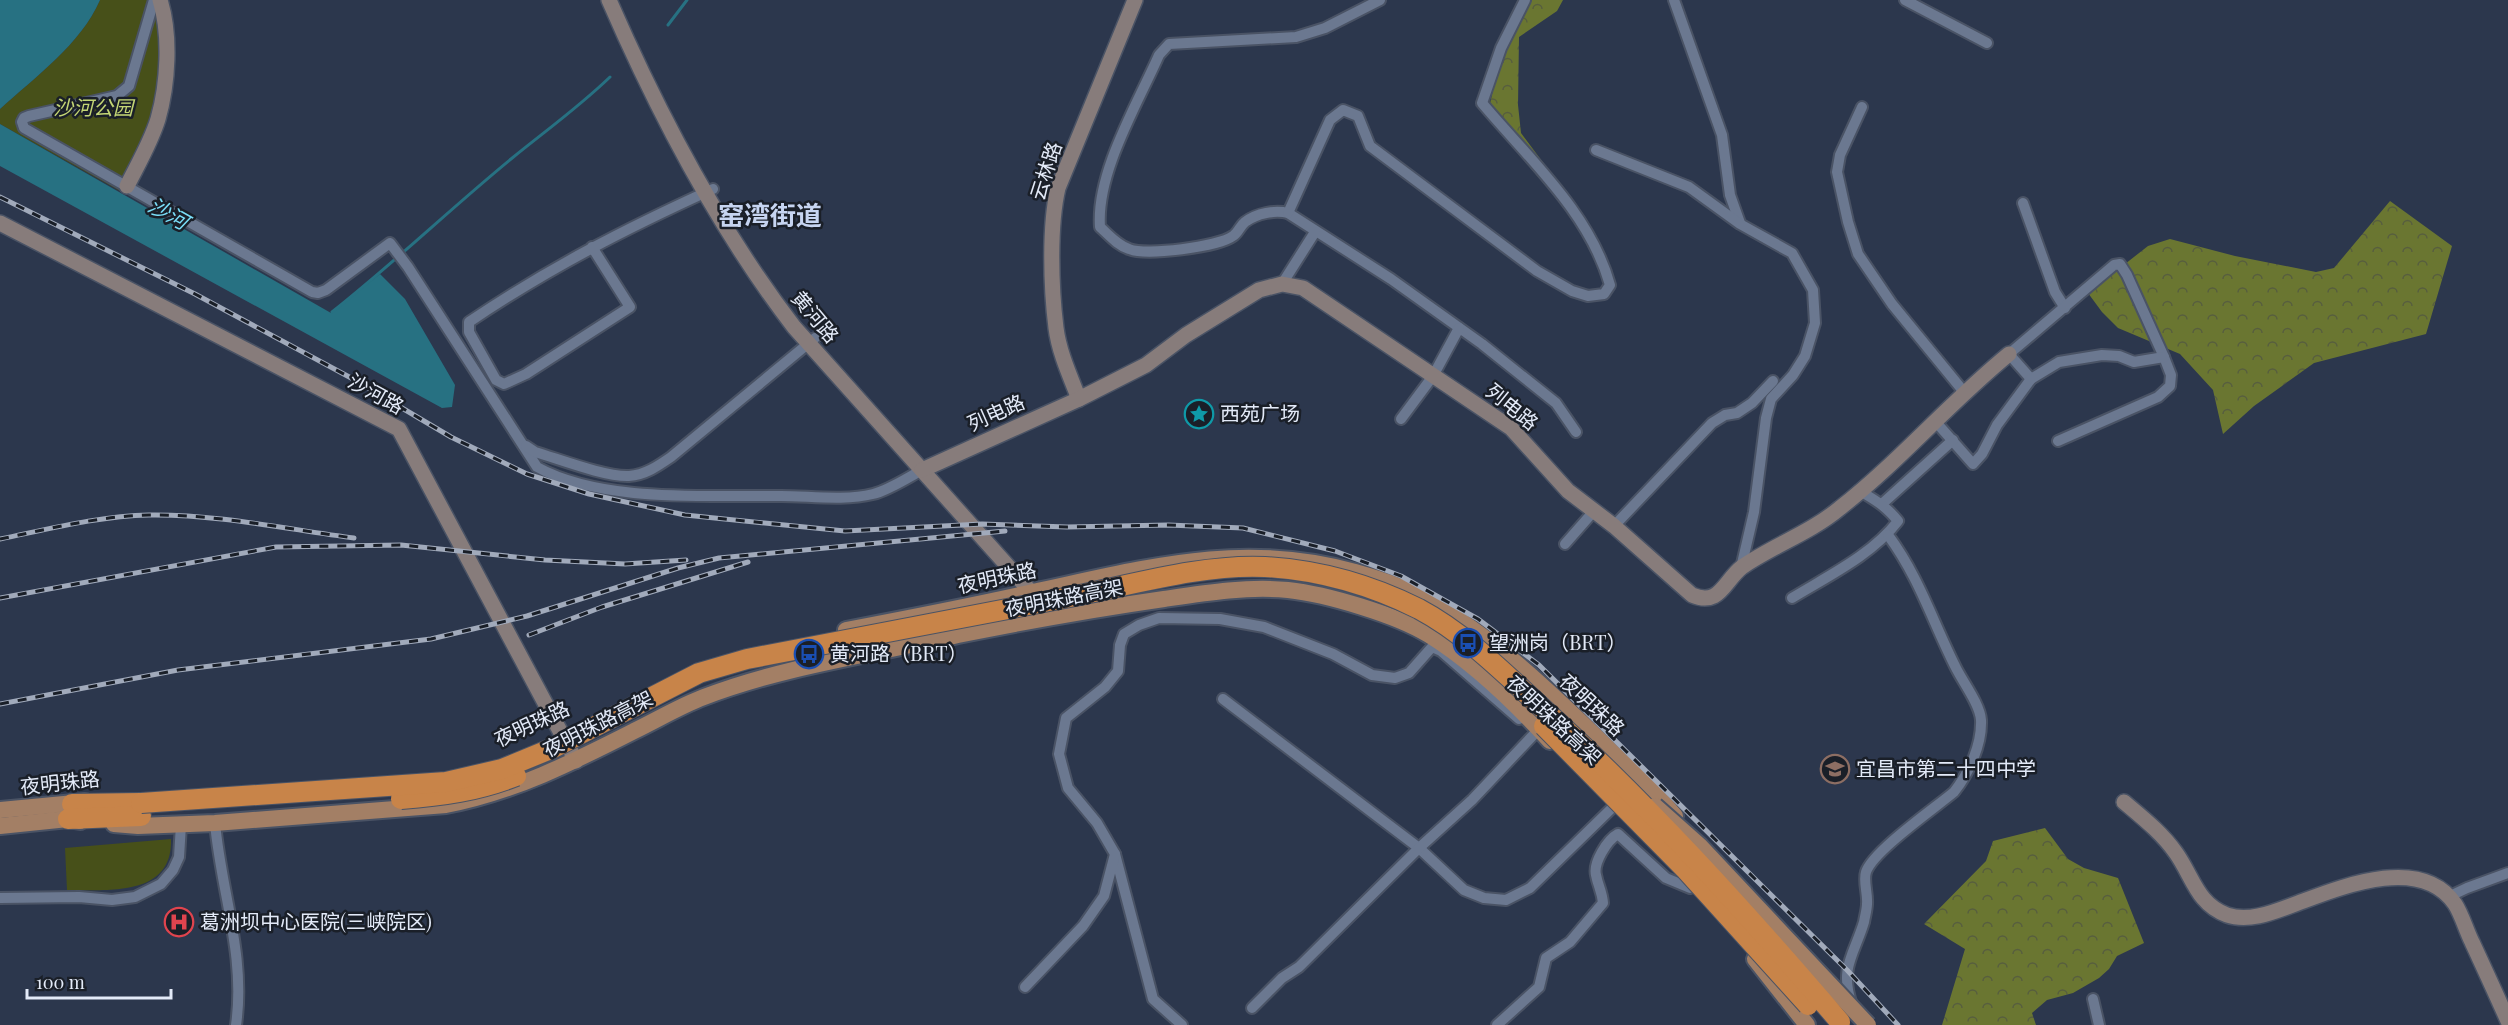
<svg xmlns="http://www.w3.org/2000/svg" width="2508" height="1025" font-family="'Playfair Display','Noto Sans SC',serif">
  <defs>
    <pattern id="forest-crowns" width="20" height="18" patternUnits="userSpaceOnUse" patternTransform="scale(1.5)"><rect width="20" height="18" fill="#6a7631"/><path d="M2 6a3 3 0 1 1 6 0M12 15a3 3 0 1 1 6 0" fill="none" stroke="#575e3e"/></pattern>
  </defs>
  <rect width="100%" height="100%" fill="#2c374d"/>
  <g fill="#475019">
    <path d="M100,0h54l8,35 -1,40 -17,69 -24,47 -120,-67v-15c35,-32 81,-65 100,-109z"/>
    <path d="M171,839c2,58 -63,51 -104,51l-2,-42z"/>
  </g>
  <g fill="url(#forest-crowns)">
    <path d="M1532,0h31l-6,11 -38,26 -1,68 3,28 41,55 -10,5 -65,-76 14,-63z"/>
    <path d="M2390,201l62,45 -26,88 -112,29 -60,43 -31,28 -10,-44 -33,-36 -62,-26 -16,-16 -14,-19 60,-47 22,-7 65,17 81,16 18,-4z"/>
    <path d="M2045,828l23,31 16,9 34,10 26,65 -27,13 -8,13 -10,9 -26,15 -26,7 -15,13 4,12h-94l23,-76 -41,-25 62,-63 7,-20z"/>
  </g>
  <g fill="#277182">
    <path d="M0,0h100c-19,44 -65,77 -100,109z"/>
    <path d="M0,124l331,189 49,-39 25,25 50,86 -3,22 -10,1 -442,-242z"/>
  </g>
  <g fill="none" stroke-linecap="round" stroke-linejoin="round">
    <g stroke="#277182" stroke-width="3">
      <path d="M668,25l19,-25"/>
      <path d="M332,312c62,-49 118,-103 179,-153 33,-27 68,-52 99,-82"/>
    </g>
    <g stroke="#4a5365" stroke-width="14">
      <g id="street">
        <path d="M154,0l-25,86 -12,10 -88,20 -5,2 -2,4 2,6 288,164 6,1 8,-3 64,-47 18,24 129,200c65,36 170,28 244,29 29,0 63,5 92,-2 16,-4 34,-16 49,-24"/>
        <path d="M1380,0l-55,28 -29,9 -127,7 -10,11c-22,50 -63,118 -59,172 9,8 17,18 29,22 17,7 89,-2 104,-13 5,-3 7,-10 12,-14 12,-9 30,-12 43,-9l103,66 91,65 74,59 20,29"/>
        <path d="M1674,0l48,135 8,60 10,28"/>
        <path d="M1905,0l82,43"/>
        <path d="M1862,107l-22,48 -3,17 11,50 10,32 34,50 72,88"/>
        <path d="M1596,150l93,37 51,37 52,29 21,37 2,33 -10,33 -12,19 -22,24 -5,19 -12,94 -13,56"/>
        <path d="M2023,203l32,89 10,16"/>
        <path d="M1288,213l42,-93 13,-10 15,6 12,30 167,125 35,20 16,5 16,-2 6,-9c-20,-72 -81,-126 -128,-182l19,-55 24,-48"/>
        <path d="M592,247l38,60 -104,67 -22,10 -8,-4 -27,-48v-10c80,-54 156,-93 244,-133"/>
        <path d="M1282,284l33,-52"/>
        <path d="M2031,379l-22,-25 105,-89 6,-1 7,11 37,82 7,18 -1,11 -12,11 -100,44"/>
        <path d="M1401,419l32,-43 26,-48"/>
        <path d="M1935,421l38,43 9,-10 15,-29 34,-46 28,-17 43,-7 17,1 15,6 30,-5"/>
        <path d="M526,446l9,6c24,7 70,25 94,24 16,-1 29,-10 42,-19l144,-119"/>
        <path d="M1883,503l70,-63"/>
        <path d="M1614,526l98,-103 13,-8 12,-2 15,-10 21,-22"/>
        <path d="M1565,544l29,-33"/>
        <path d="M1792,598c36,-22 80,-43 106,-77 -14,-17 -21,-19 -39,-31"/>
        <path d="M1223,699l196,149 45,42 20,8 22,2 24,-12 82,-80"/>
        <path d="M215,823c6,68 31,133 21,202"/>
        <path d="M1115,854l38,145 29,26"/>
        <path d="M2448,897l19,-9 41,-15"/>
        <path d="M0,898l79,-1 33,3 23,-3 26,-13 12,-14 6,-13 2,-32"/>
        <path d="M1025,987l58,-61 21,-30 11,-42 -18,-31 -29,-35 -9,-34 7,-36 39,-31 13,-16 2,-26 4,-11 15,-9 20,-7 61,1 44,8 69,27 39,21 23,3 14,-5 23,-26 9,4 78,68"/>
        <path d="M2093,999l6,26"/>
        <path d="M1852,1005c-13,-37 2,-50 12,-83 1,-6 3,-13 3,-18 1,-10 -4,-23 -1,-32 7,-21 69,-64 88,-80 15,-19 28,-47 27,-72 -1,-16 -19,-39 -26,-54 -23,-46 -36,-89 -67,-131"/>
        <path d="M1252,1008l30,-30 17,-11 120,-119 53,-48 67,-71 -4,-1"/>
        <path d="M1497,1025l42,-38 7,-29 24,-16 33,-39c-1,-12 -5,-17 -7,-28 -3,-12 11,-35 22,-41l48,44 24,10"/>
      </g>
    </g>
    <g stroke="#4a5365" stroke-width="18">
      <g id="secondary">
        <path d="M609,0c50,115 109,228 185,327l245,274"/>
        <path d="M127,186c11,-22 24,-44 31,-67 10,-35 13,-84 2,-119"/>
        <path d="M0,223l399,206 177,332"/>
        <path d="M1079,399c-9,-23 -20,-47 -23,-71 -5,-40 -7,-102 2,-140l77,-188"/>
        <path d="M922,470l157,-71 67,-34 40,-30 73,-45 23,-6 21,4 208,140 57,63 46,35 78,69c28,12 32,-14 50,-28 32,-22 68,-34 98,-59 60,-47 110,-106 169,-154"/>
        <path d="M2124,802c19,16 38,31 52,51 17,24 21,51 51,62 23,8 49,-4 71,-12 43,-16 123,-49 157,1 7,11 11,26 17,38 12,26 24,52 36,79"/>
      </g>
    </g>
    <g stroke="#4a5365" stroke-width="20">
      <g id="primary">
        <path d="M846,630c63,-12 125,-24 187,-38 112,-24 209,-52 322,-20 25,7 50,15 72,28 85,47 157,127 228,193l20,23"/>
        <path d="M0,810l85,-8"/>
        <path d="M114,824l24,2 77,-3 231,-18c68,-13 127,-43 188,-74 23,-11 46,-25 70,-34 81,-31 170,-43 254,-62 69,-14 136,-26 206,-36 40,-6 83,-13 124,-9 38,4 109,25 141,45 45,28 86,68 121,106"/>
        <path d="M0,826l68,-7 12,2"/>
        <path d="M1755,959l52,66"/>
      </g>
    </g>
    <g stroke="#4a5365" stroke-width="22">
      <g id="highway">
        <path d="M72,804l69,-1"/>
        <path d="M68,819l73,-3"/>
      </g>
    </g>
    <use href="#street" stroke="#6b7890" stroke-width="10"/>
    <use href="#secondary" stroke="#877c7b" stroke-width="15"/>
    <use href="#primary" stroke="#a37f65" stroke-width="16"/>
    <use href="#highway" stroke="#c88449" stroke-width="20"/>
    <g stroke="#a1aabb" stroke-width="5">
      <g id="rail">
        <path d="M0,197l195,97 158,85 98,58 76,37 62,20 96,21 160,16 137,-7 85,3 101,-2 75,3 92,23 66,25 77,43 61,46 308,305 51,55"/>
        <path d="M0,539c49,-10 99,-23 149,-24 68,-1 137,14 205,23"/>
        <path d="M0,598l276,-51 125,-2 144,15 80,4 61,-4"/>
        <path d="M529,635l73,-28 146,-45"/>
        <path d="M0,704l178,-34 253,-31 96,-23 151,-48 41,-10 286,-27"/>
      </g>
    </g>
    <use href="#rail" stroke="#1a1f28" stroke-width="3" stroke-dasharray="9" stroke-linecap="butt"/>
    <g stroke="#4a5365" stroke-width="20" stroke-linecap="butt">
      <path id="primary-bridge" d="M1655,806l45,40 168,179"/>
    </g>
    <g stroke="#4a5365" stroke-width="22" stroke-linecap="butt">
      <g id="highway-bridge">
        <path d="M1544,726l142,144 122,135"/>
        <path d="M401,799c41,-3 77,-8 115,-23"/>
        <path d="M141,803l305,-21 56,-13 51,-21 146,-75 48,-14c109,-21 219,-42 328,-63 60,-12 129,-32 190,-29 54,3 106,18 154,42 45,24 83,62 120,96 108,98 206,206 301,317"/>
      </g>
    </g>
    <use href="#primary-bridge" stroke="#a37f65" stroke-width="16"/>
    <use href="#highway-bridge" stroke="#c88449" stroke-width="20"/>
  </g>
  <defs>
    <g id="sight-ring" transform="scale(1.5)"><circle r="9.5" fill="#1a1f28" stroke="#0f9aa8" stroke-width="1.5"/><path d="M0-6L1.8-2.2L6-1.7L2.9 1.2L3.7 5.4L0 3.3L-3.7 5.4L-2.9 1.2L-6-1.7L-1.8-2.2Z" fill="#0f9aa8"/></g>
    <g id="bus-ring" transform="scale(1.5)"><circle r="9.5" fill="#1a1f28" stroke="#1a4fb4" stroke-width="1.5"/><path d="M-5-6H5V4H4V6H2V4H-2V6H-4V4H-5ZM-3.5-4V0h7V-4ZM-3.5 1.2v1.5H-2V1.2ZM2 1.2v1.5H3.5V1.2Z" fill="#1a4fb4"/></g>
    <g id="school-ring" transform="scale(1.5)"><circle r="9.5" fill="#1a1f28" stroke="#8d6e63" stroke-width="1.5"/><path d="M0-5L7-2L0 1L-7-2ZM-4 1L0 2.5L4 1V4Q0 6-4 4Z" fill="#8d6e63"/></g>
    <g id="hospital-ring" transform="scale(1.5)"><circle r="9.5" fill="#1a1f28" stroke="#e0444e" stroke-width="1.5"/><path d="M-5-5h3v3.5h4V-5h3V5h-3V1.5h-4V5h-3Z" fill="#e0444e"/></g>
  </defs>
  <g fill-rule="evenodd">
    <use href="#sight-ring" x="1199" y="414"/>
    <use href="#bus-ring" x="1468" y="643"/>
    <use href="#bus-ring" x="809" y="654"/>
    <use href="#school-ring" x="1835" y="769"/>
    <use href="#hospital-ring" x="179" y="922"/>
  </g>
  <g text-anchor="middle" stroke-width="5" stroke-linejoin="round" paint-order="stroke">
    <g font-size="20" font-style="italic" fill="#c4d675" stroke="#1a1f28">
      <text x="93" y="115">沙河公园</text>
    </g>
    <g font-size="20" fill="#e3eaf8" stroke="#1a1f28">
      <text transform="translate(1046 171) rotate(-72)" y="7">云林路</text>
      <text transform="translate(815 317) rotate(50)" y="7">黄河路</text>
      <text transform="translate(376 394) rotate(29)" y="7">沙河路</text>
      <text transform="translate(1512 407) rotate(39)" y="7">列电路</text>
      <text transform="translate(996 413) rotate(-24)" y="7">列电路</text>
      <text transform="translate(997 578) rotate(-12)" y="7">夜明珠路</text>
      <text transform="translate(1064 598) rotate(-11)" y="7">夜明珠路高架</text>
      <text transform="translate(1592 705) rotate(43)" y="7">夜明珠路</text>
      <text transform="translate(1554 720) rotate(43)" y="7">夜明珠路高架</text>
      <text transform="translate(532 724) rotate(-25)" y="7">夜明珠路</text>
      <text transform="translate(598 724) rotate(-27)" y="7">夜明珠路高架</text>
      <text transform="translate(60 783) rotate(-6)" y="7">夜明珠路</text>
    </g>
    <g font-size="20" fill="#e3eaf8" stroke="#1a1f28" text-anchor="start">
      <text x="1220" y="421">西苑广场</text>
      <text x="1489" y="650">望洲岗（BRT）</text>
      <text x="830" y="661">黄河路（BRT）</text>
      <text x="1856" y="776">宜昌市第二十四中学</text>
      <text x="200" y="929">葛洲坝中心医院(三峡院区)</text>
    </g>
    <g font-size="21" font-style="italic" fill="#7addf7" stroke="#1a1f28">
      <text transform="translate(168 214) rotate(29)" y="7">沙河</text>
    </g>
    <g font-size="26" font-weight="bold" fill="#c6d4f0" stroke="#1a1f28">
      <text x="770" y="225">窑湾街道</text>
    </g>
  </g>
  <path d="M27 989v9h144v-9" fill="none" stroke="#e3eaf8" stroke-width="3"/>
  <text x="36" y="989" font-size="18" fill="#e3eaf8" stroke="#1a1f28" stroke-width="4.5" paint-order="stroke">100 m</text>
</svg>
